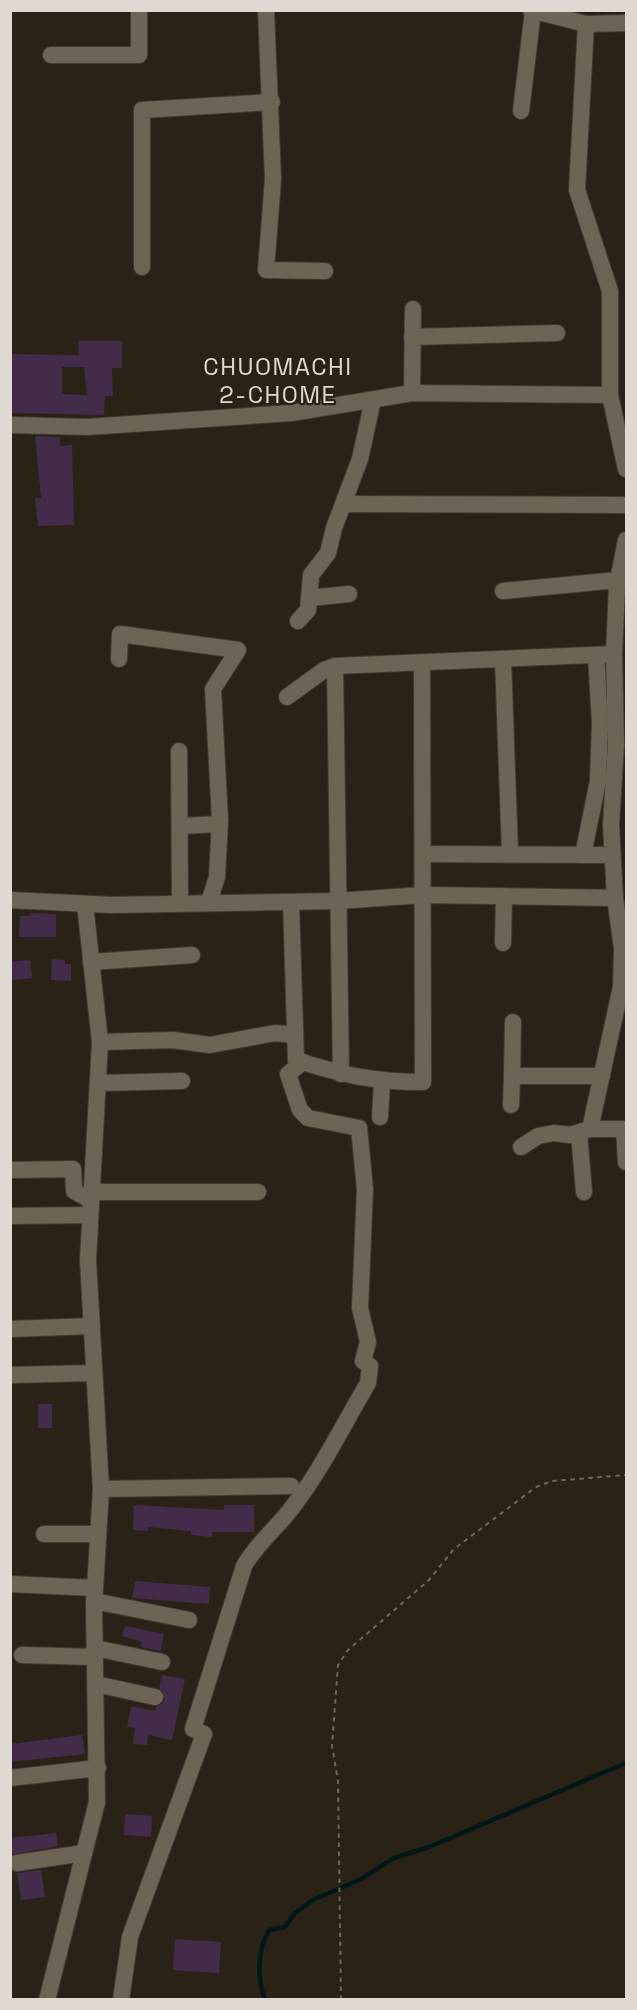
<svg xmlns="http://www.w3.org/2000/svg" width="637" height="2010" font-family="'Space Grotesk',sans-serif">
  <rect width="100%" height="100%" fill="#2a2216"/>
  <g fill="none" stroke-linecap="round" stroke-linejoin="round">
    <path stroke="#001719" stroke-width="4.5" d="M265,2000c-8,-24 -8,-48 4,-70l16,-3 9,-13 17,-13 50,-22 33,-21 35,-11 197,-84"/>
  </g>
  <g fill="#432c49" fill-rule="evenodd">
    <path d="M78,341h44v27h-10l1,28h-8l-1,19 -94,-2v-59l69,1zM62,367h22l3,28 -25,-1z"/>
    <path d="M35,436l25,1v9l12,-1 2,80 -36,1 -3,-28h6z"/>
    <path d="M30,913l26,1v23h-37l1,-21h10z"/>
    <path d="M52,959l13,1v4h6v17l-20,-1z"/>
    <path d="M30,960l2,18 -22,2v-18z"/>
    <rect x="38" y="1404" width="14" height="24"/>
    <path d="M134,1505l90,5v-5h30v27h-42v5l-21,-2v-4l-43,-4v4l-15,-1z"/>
    <path d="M135,1581l75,6 -1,17 -77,-6z"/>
    <path d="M125,1626l39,8 -3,17 -20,-4 1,-5 -20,-6z"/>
    <path d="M162,1675l23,4 -13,61 -24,-5 -1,10 -14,-1 2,-16 -8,-1 4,-21 24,5 1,-4 6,-3 3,-5 -6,-11z"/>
    <path d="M82,1735l3,19 -75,8v-18z"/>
    <path d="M125,1814l27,2 -1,21 -27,-2z"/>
    <path d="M56,1833l2,13 -48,9v-17z"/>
    <path d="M41,1870l4,27 -24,3 -4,-27z"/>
    <path d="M175,1939l46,3 -2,31 -46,-3z"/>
  </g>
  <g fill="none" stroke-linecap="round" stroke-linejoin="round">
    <g stroke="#443c35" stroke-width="18">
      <g id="minor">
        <path d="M266,10l7,169 -7,91 59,1"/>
        <path d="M531,10l55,14 40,-1"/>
        <path d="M586,24l-9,166 33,101v104l16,74"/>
        <path d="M51,55h88v-45"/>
        <path d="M521,111l12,-100"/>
        <path d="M142,267v-157l130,-8"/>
        <path d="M412,337l145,-4"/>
        <path d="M412,393l1,-84"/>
        <path d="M10,425l77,2 204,-14 121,-20 198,2"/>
        <path d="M344,504l282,1"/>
        <path d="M503,591l115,-11"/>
        <path d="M309,598l40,-4"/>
        <path d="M298,621l10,-11 3,-35 17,-22 6,-25 26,-69 13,-59"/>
        <path d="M119,659l1,-25 118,16 -25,39 7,131 -3,57 -8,25"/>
        <path d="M503,659l7,194"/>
        <path d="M287,697l37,-27 11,-4"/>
        <path d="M179,751l1,152"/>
        <path d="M180,826l39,-2"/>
        <path d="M425,854l187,1"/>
        <path d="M583,855l15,-74 2,-58 -4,-68"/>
        <path d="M10,900l102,5 225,-4 86,-6 192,3"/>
        <path d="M291,902l5,158c47,15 78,22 127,22l-1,-418"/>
        <path d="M503,943l1,-47"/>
        <path d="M91,962l101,-7"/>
        <path d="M100,1042l73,-2 37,5 65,-12 20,2"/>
        <path d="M341,1074l-6,-408 279,-12"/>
        <path d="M512,1076l1,-54"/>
        <path d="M98,1083l84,-2"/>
        <path d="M511,1105l1,-29h90"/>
        <path d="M380,1117l2,-35"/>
        <path d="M590,1129l31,-142 1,-39 -7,-50 -4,-73 5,-81 -2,-90 3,-68 9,-46"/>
        <path d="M624,1129l2,33"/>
        <path d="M579,1133l5,59"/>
        <path d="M521,1147l17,-11 16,-3 16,2 20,-6h36"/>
        <path d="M10,1170l63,-1 1,22 16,9"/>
        <path d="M91,1192h167"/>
        <path d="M10,1216l80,-1"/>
        <path d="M10,1329l82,-3"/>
        <path d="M10,1375l84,-2"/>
        <path d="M101,1489l190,-3"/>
        <path d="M44,1534h54"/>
        <path d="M10,1584l85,4"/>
        <path d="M94,1601l95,19"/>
        <path d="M95,1648l67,14"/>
        <path d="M22,1655l73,2"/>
        <path d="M96,1684l59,13"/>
        <path d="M10,1778l88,-10"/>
        <path d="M17,1863l67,-10"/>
        <path d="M47,2000l50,-198 -3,-197 7,-116 -13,-229 12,-218 -15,-138"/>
        <path d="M121,2000l9,-63 74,-203 -11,-5 51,-163c13,-23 32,-37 47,-57 30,-38 52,-84 77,-126l2,-17 -7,-5 5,-19 -8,-34 5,-119 -6,-61 -51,-10 -8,-8 -12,-36 15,-12"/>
      </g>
    </g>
    <path stroke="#6d665b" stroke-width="2" stroke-dasharray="4.5 4.5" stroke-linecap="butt" d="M341,2000l-3,-219 -6,-35 6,-81 10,-15 81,-70 25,-31 82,-62 16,-6 74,-6"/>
    <use href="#minor" stroke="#6d6456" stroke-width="16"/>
  </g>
  <g text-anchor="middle" stroke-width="4.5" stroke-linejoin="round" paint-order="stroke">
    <g font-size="24" letter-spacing="1.5" fill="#dfd9d2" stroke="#2a2216">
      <text x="278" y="375">CHUOMACHI<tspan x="278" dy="28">2-CHOME</tspan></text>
    </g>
  </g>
  <rect width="637" height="2010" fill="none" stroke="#dfd9d2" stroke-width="24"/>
</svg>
